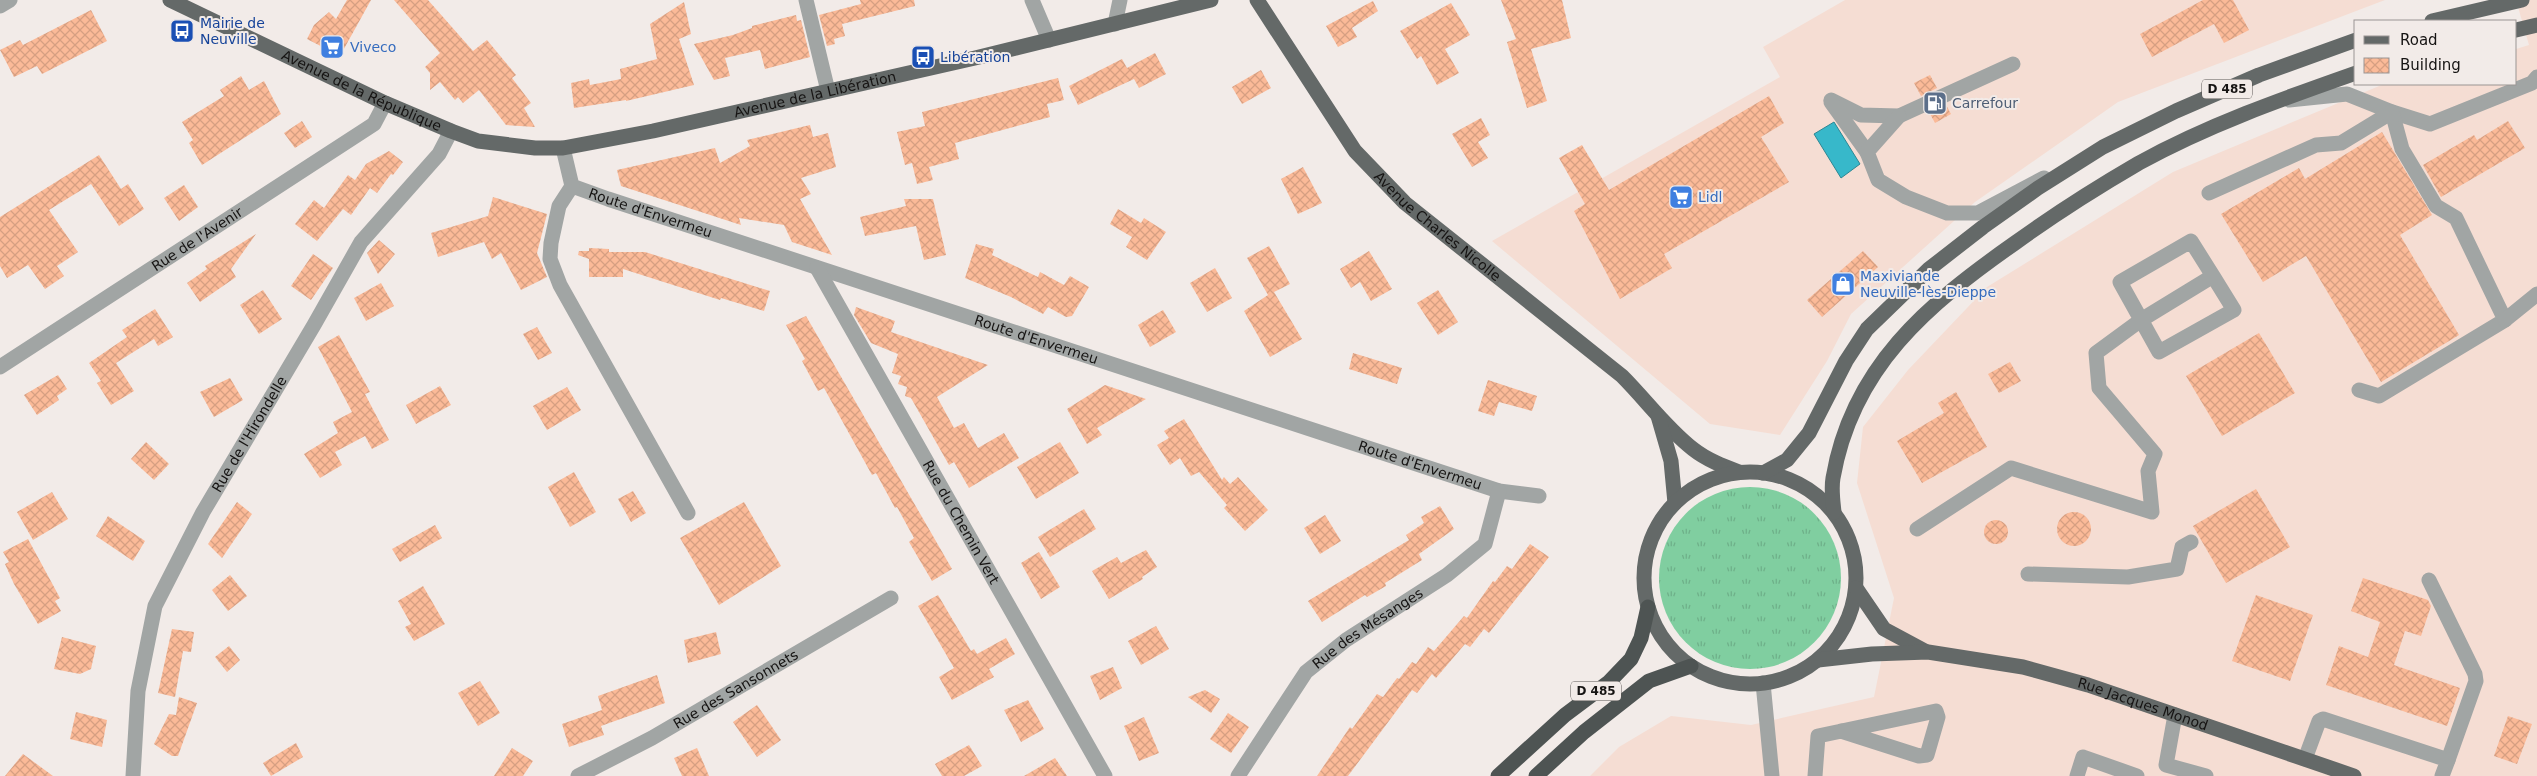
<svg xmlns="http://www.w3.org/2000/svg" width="2537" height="776" font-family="'DejaVu Sans',sans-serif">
  <defs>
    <pattern id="grass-tufts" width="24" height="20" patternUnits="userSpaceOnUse" patternTransform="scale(1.25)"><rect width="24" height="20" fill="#80cea0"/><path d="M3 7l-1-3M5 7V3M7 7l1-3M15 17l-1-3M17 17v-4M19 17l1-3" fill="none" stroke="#6eb089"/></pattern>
    <pattern id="building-cross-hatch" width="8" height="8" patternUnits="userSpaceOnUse" patternTransform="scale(1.25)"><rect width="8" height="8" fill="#fbba98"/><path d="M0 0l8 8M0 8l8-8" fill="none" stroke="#d69f82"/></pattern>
  </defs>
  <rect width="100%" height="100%" fill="#f2ebe8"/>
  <g fill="#f5ddd3">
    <path d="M1845,0h540l-267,102 -143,100 -124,112 -24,47 -47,74 -70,-11 -218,-183 288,-164 -17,-30z"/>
    <path d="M2516,0h21v776h-947l29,-29 52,-31 80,9 123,-28 20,-99 -37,-115 6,-56 45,-57 79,-83 186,-115 211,-88h132v-35l13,-4z"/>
  </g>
  <circle fill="url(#grass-tufts)" cx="1750" cy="578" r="91"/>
  <path fill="#37b8ca" stroke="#2d8793" d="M1834,122l26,42 -19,14 -27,-44z"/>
  <g fill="url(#building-cross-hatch)">
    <path d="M347,0h24l-31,56 -33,-17 7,-14 15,-13 7,7z"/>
    <path d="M394,0h34l45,51 14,-11 29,35 -4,3 19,25 -7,5 11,19 -29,-2 -27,-35 -16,13 -5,-6 -3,3 -15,-18 -10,8v-17l-5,-6 15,-14z"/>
    <path d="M860,0h54l1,6 -73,18 3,12 -11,3 1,5 -8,2 -8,-31 42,-11z"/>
    <path d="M1501,0h61l9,38 -40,11 16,52 -20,7 -20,-66 9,-3z"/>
    <path d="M2203,0h30l16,30 -25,13 -10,-19 -62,33 -12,-23z"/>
    <path d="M1373,1l5,10 -26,17 5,9 -19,10 -12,-21z"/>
    <path d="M684,2l7,32 -12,5 15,46 -68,16v-1l-52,8 -3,-25 18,-4 1,6 31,-6 -1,-10 37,-10 -7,-35z"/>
    <path d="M1451,3l19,32 -25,14 14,24 -22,12 -16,-29 -4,3 -17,-28z"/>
    <path d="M91,10l16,31 -65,33 -5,-8 -23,11 -14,-27 20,-10 3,5z"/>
    <path d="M796,15l1,6 4,-1 9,37 -45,12 -5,-19 -35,8 5,18 -16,4 -20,-36 39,-9 19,-7v-2z"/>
    <path d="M1155,53l11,21 -27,14 -5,-9 -56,26 -9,-19 53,-27 5,9z"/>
    <path d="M1261,70l10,18 -29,16 -10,-17z"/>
    <path d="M1930,75l7,13 -16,8 -7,-13z"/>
    <path d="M241,76l8,14 15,-9 17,33 -79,51 -13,-22 4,-3 -11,-18 42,-26 -4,-6z"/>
    <path d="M1058,78l6,22 -17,4 3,13 -95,26 4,16 -30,8 4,13 -16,4 -5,-21 -7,2 -8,-33 28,-6 -3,-14z"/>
    <path d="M1769,96l15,27 -23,14 28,45 -125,72 8,14 -52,31 -46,-88 11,-7 -26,-46 23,-13 27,45z"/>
    <path d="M1946,105l5,9 -16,9 -6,-11z"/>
    <path d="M1481,118l9,17 -12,7 10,16 -16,9 -20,-33z"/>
    <path d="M302,121l10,16 -17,11 -11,-15z"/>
    <path d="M2508,121l17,27 -84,49 -18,-32 51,-30 3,5z"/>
    <path d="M810,125l3,12 15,-4 8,34 -35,11 10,16 -11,5 32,56 -40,-13 -8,-17 -45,-7 2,7 -120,-39 -4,-16 98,-22 5,15 30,-17 -3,-6z"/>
    <path d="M2382,132l50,83 -32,20 59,100 -78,47 -75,-126 -43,26 -42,-68 78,-46 6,11z"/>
    <path d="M389,151l14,11 -10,13 -2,-1 -14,19 -7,-5 -19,27 -8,-6 -26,32 -22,-17 19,-24 10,8 24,-33 7,5 11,-16z"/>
    <path d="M99,155l22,34 7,-5 16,25 -25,17 -28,-42 -42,26 29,42 -21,14 7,10 -19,13 -17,-24 -21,13 -7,-12v-49z"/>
    <path d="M1303,167l19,36 -24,11 -17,-35z"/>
    <path d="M184,185l14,22 -19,14 -15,-23z"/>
    <path d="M493,197l54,17 -10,39 10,24 -26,13 -20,-37 -9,6 -8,-17 -46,15 -7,-24 57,-17z"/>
    <path d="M904,199h29l13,56 -22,5 -8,-34 -51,10 -5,-19 46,-11z"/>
    <path d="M1118,209l23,14 3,-5 22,14 -19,28 -21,-13 6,-10 -22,-13z"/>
    <path d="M256,234l-25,35 5,8 -36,25 -13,-19 20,-14 -2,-3z"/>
    <path d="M379,240l16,14 -17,20 -11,-21z"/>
    <path d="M976,244l18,5 -2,6 46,22 2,-5 24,13 6,-9 19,11 -17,29 -6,1 -18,-10 -5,7 -32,-17 -46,-19z"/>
    <path d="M1269,246l21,38 -16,8 28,47 -32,18 -26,-46 24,-16 -21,-37z"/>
    <path d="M589,248l20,1v3h36l125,39 -6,20 -43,-13 -1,2 -97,-31v8h-34v-18l-11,-4 1,-4h10z"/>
    <path d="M1369,251l23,38 -21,12 -11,-19 -9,6 -11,-19z"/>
    <path d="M1863,251l15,16 -56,50 -15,-17z"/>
    <path d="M313,254l20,14 -22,32 -20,-14z"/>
    <path d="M1215,268l17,30 -25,14 -17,-29z"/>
    <path d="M381,283l13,23 -28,15 -12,-23z"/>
    <path d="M263,290l19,29 -23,15 -19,-29z"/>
    <path d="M1438,290l20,32 -20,13 -21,-32z"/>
    <path d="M856,307l39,14 -4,11 97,33 -51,32 17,31 10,-5 14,25 26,-15 15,25 -50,30 -15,-26 -5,3 -38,-67 -6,-2 2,-9 -9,-3 3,-8 -9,-3 6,-19 -27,-11 -17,-28z"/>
    <path d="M155,309l18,28 -15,9 -4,-7 -38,24 18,28 -23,14 -14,-22 4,-2 -12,-18 38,-26 -5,-7z"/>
    <path d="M1163,310l13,22 -26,15 -12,-22z"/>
    <path d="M806,316l146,253 -20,12 -23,-39 5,-4 -17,-31 -2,1 -19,-35 -4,2 -48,-87 -6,3 -16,-30 3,-2 -19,-34z"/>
    <path d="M537,327l15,26 -14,7 -15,-26z"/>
    <path d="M2259,333l36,60 -73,43 -36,-60z"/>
    <path d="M339,335l31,57 -5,2 24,46 -17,9 -7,-13 -30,16 7,13 -22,13 -16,-24 34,-21 -5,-11 19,-10 -34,-65z"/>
    <path d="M1353,353l49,15 -5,16 -48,-15z"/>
    <path d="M2010,362l11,19 -22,12 -11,-19z"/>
    <path d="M58,375l9,14 -10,7 2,4 -22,15 -13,-20z"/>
    <path d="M230,378l13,22 -29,17 -14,-25z"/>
    <path d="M1488,380l49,16 -5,15 -33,-9 -5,14 -16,-5z"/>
    <path d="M1105,385l41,14 -49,29 5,7 -15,9 -20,-35z"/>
    <path d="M440,386l11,19 -35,19 -10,-19z"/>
    <path d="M567,387l14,23 -34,20 -14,-24z"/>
    <path d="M1956,392l31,55 -65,36 -25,-42 47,-28 -6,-10z"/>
    <path d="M1184,419l38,61 2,-3 6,7 8,-7 30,33 -23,21 -21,-23 3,-3 -28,-33 -8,4 -11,-18 -10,7 -13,-20 12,-7 -5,-7z"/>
    <path d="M146,442l23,22 -15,16 -23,-21z"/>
    <path d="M1060,442l19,31 -43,26 -19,-32z"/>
    <path d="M574,472l22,40 -26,15 -22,-40z"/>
    <path d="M2256,489l34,58 -64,36 -33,-57z"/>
    <path d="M633,491l13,22 -15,9 -13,-23z"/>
    <path d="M52,492l16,27 -35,21 -16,-28z"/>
    <path d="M237,502l15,12 -30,44 -14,-14z"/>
    <path d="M744,502l37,64 -62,39 -39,-67z"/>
    <path d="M1440,506l14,23 -35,25 3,6 -37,23 1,3 -19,11 -2,-2 -43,27 -14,-21 101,-61 -3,-5 18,-12 -3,-6z"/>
    <path d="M1084,509l12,20 -46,28 -12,-20z"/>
    <circle cx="2074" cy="529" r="17"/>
    <path d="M1325,515l16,26 -21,13 -16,-26z"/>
    <path d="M108,516l37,25 -12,20 -37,-25z"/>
    <circle cx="1996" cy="532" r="12"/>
    <path d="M435,525l7,13 -42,24 -8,-13z"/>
    <path d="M28,539l32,59 -5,3 6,10 -23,13 -24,-40 -9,-20 4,-2 -6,-10z"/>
    <path d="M1530,544l19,13 -60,76 -5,-4 -14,18 -5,-3 -29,34 -4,-4 -15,19 -5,-3 -64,86h-31l33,-49 2,2 25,-35 6,3 14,-19 2,1 13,-17 4,2 12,-17 6,4 30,-35 3,2 26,-37 2,1 12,-16 5,3z"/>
    <path d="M1146,550l11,17 -15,10 1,2 -34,20 -17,-28 25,-14 4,6z"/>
    <path d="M1039,552l21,35 -19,12 -20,-36z"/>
    <path d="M230,575l17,21 -19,15 -16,-21z"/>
    <path d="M2363,578l65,22 3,6 -10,30 -16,-5 -11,34 66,23 -13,38 -121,-41 13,-39 29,11 12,-35 -29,-11z"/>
    <path d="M423,586l22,38 -31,17 -9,-14 6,-3 -13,-23z"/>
    <path d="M938,595l33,56 3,-2 3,5 29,-16 9,16 -26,15 5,8 -42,23 -13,-23 15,-9 -36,-62z"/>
    <path d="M2256,595l57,20 -23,66 -58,-20z"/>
    <path d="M1156,626l13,23 -28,16 -13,-24z"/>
    <path d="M172,629l22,3 -3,20 -8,-1 -8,46 -17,-4z"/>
    <path d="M716,632l5,22 -33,9 -4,-23z"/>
    <path d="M62,637l34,9 -5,23 -11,5 -26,-5z"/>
    <path d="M229,646l11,14 -13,12 -12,-15z"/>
    <path d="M1113,667l9,21 -22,12 -10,-24z"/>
    <path d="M657,675l8,28 -64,23 3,9 -35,12 -7,-23 40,-14 -4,-14z"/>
    <path d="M480,681l20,32 -22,13 -20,-33z"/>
    <path d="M1205,690l15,9 -9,14 -23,-16z"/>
    <path d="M179,697l18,6 -19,53h-6l-18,-12 15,-30 7,1z"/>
    <path d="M1028,700l16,29 -23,13 -17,-32z"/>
    <path d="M757,705l24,35 -24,17 -24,-35z"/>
    <path d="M76,712l31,8 -5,27 -32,-8z"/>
    <path d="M1228,713l21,14 -18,26 -21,-14z"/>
    <path d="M2508,716l24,8 -15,40 -23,-8z"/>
    <path d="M1144,717l15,36 -20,8 -15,-35z"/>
    <path d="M296,743l7,14 -32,19 -8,-13z"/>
    <path d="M969,745l13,21 -18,10h-22l-7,-12z"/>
    <path d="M512,748l21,13 -10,15h-29z"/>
    <path d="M697,748l12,28h-27l-8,-18z"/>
    <path d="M23,754l30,22h-48z"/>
    <path d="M1055,758l12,18h-43z"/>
  </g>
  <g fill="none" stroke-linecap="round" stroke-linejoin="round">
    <g stroke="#a1a5a4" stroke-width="15">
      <path d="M806,0l22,91"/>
      <path d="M1032,0l17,40"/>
      <path d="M0,6l10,-6"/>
      <path d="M1115,24l5,-24"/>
      <path d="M1831,100l30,15 38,1 114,-52"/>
      <path d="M2289,100l58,-6 45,18 38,12 102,-41 5,-6"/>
      <path d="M1831,102l36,50"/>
      <path d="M1899,116l-32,36 11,28 28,17 41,16h31l66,-35"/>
      <path id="s1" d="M563,148l9,38 36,13 891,292 40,5"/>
      <path d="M572,186l-13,20 -8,37 -1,16 10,26 128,228"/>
      <path d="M2209,193l107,-48 25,-2 51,-31 10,37 34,57 20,12 49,102 -126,76 -20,-6"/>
      <path id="s2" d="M817,268l288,508"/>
      <path d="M2505,320l32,-26"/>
      <path id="s3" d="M0,367l374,-243 11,-21"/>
      <path d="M1917,529l94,-61 141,44 -4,-41 7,-17 -56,-66 -3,-35 45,-33 72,-44 21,34 -75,42 -39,-70 71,-41 22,35"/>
      <path d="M2028,574l100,3 49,-8 5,-22 9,-5"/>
      <path d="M2429,580l46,94 1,7 -28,79"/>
      <path d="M1763,683l9,93"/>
      <path d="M2175,715l-9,50 40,11"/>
      <path d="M2305,759l14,-38 4,-2 125,41 -6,16"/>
      <path id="s4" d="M133,776l5,-85 17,-85 48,-94 111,-187 47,-83 78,-88 12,-23"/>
      <path id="s5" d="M578,776l74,-38 239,-140"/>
      <path id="s6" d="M1238,776l68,-104 40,-32 101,-65 38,-31 14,-53"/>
      <path d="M1815,776l3,-40 118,-25 2,6 -11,38 -8,1 -78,-25"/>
      <path d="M2077,776l6,-19 54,19"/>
    </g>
    <g stroke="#646968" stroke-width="15">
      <path id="s7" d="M170,0l215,103 66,28 27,10 57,7h28l90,-17 322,-73 236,-58"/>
      <path id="s8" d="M1257,0l98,151 50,52 217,173c24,24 44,52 71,73 14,11 30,17 46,23"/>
      <path d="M2432,21l90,-21"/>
      <path d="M2516,30l21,-5"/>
      <path d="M1658,416l13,45 4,42"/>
      <circle cx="1750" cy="578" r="106"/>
      <path d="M1763,473l24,-13 22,-27 37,-72 21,-32 62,-60 54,-42 55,-39 65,-41 73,-36 83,-36 97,-35"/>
      <path d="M1834,512c-1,-10 -3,-23 -1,-34 19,-111 95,-174 182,-235 40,-29 81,-55 124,-80 69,-38 143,-64 217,-90"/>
      <path d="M1856,588l28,41 41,22"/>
      <path id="s9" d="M1818,660l54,-6 56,-2 95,15 65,18 266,91"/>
    </g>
    <g stroke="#4e5453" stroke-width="15">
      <path d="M1498,776l67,-61 44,-33 22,-23 10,-21 7,-31"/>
      <path d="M1536,776l48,-44 65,-51 42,-15"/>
    </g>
  </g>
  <defs>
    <g id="bus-square" transform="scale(1.25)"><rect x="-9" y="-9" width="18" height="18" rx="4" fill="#1a4fb4" stroke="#f2ebe8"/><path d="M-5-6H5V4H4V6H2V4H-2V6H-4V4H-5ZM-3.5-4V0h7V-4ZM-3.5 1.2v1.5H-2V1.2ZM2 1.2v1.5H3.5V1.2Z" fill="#fff"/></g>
    <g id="supermarket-square" transform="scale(1.25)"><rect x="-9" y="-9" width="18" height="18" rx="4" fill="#3f7fe0" stroke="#f2ebe8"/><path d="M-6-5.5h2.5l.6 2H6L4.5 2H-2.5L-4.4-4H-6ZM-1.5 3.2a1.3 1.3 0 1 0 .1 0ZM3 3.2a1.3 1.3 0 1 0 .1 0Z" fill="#fff"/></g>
    <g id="fuel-square" transform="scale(1.25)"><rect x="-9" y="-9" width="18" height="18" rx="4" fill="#5c6f8a" stroke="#f2ebe8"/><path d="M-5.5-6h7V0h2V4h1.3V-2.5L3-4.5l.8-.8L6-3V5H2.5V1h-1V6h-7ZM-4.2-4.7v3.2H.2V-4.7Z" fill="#fff"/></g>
    <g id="shop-square" transform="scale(1.25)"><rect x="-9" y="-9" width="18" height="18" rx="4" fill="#3f7fe0" stroke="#f2ebe8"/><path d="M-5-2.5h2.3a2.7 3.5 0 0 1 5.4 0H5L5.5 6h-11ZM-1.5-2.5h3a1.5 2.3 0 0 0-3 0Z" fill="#fff"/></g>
  </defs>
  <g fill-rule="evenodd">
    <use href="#bus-square" x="182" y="31"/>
    <use href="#supermarket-square" x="332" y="47"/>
    <use href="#bus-square" x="923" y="57"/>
    <use href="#fuel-square" x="1935" y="103"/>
    <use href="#supermarket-square" x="1681" y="197"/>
    <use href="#shop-square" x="1843" y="284"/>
  </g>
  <g text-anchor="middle" stroke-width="4" stroke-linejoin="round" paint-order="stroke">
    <g fill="#f2ebe8" stroke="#585453" stroke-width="1">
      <rect x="2202" y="79.5" width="50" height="19" rx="4"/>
      <rect x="1571" y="681.5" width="50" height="19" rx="4"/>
    </g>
    <g font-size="12" font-weight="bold" fill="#161413">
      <text x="2227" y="93">D 485</text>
      <text x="1596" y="695">D 485</text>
    </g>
    <g font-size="14" fill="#164399" stroke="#f2ebe8" text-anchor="start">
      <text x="200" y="28">Mairie de<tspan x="200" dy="16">Neuville</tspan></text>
      <text x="940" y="62">Libération</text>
    </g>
    <g font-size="14" fill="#366cbe" stroke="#f2ebe8" text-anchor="start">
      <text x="350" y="52">Viveco</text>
      <text x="1698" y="202">Lidl</text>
      <text x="1860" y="281">Maxiviande<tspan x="1860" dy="16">Neuville-lès-Dieppe</tspan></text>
    </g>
    <g font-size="14" fill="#161413" stroke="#f2ebe8">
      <text dy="5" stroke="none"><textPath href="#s7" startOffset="212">Avenue de la République</textPath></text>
      <text dy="5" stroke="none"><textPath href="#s7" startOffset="682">Avenue de la Libération</textPath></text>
      <text dy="5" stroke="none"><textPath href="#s1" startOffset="122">Route d'Envermeu</textPath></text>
      <text dy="5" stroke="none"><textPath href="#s8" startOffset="292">Avenue Charles Nicolle</textPath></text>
      <text dy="5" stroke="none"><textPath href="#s3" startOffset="235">Rue de l'Avenir</textPath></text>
      <text dy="5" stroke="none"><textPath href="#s1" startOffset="528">Route d'Envermeu</textPath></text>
      <text dy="5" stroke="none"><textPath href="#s4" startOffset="368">Rue de l'Hirondelle</textPath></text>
      <text dy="5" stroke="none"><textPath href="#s1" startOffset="932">Route d'Envermeu</textPath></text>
      <text dy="5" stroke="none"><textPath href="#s2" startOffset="292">Rue du Chemin Vert</textPath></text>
      <text dy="5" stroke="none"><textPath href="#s6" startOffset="200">Rue des Mésanges</textPath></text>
      <text dy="5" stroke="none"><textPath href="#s5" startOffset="180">Rue des Sansonnets</textPath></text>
      <text dy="5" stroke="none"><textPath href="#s9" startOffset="332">Rue Jacques Monod</textPath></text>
    </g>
    <g font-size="14" fill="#4e5e75" stroke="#f2ebe8" text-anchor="start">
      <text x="1952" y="108">Carrefour</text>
    </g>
  </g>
  <rect x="2354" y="20" width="162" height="65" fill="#f2ebe8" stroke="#9a9593"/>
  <rect x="2364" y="36" width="25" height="8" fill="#646968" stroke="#9a9593"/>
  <text x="2400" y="45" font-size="15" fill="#161413">Road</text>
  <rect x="2364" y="58" width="25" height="15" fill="url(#building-cross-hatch)" stroke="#9a9593"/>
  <text x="2400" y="70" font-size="15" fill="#161413">Building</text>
</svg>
